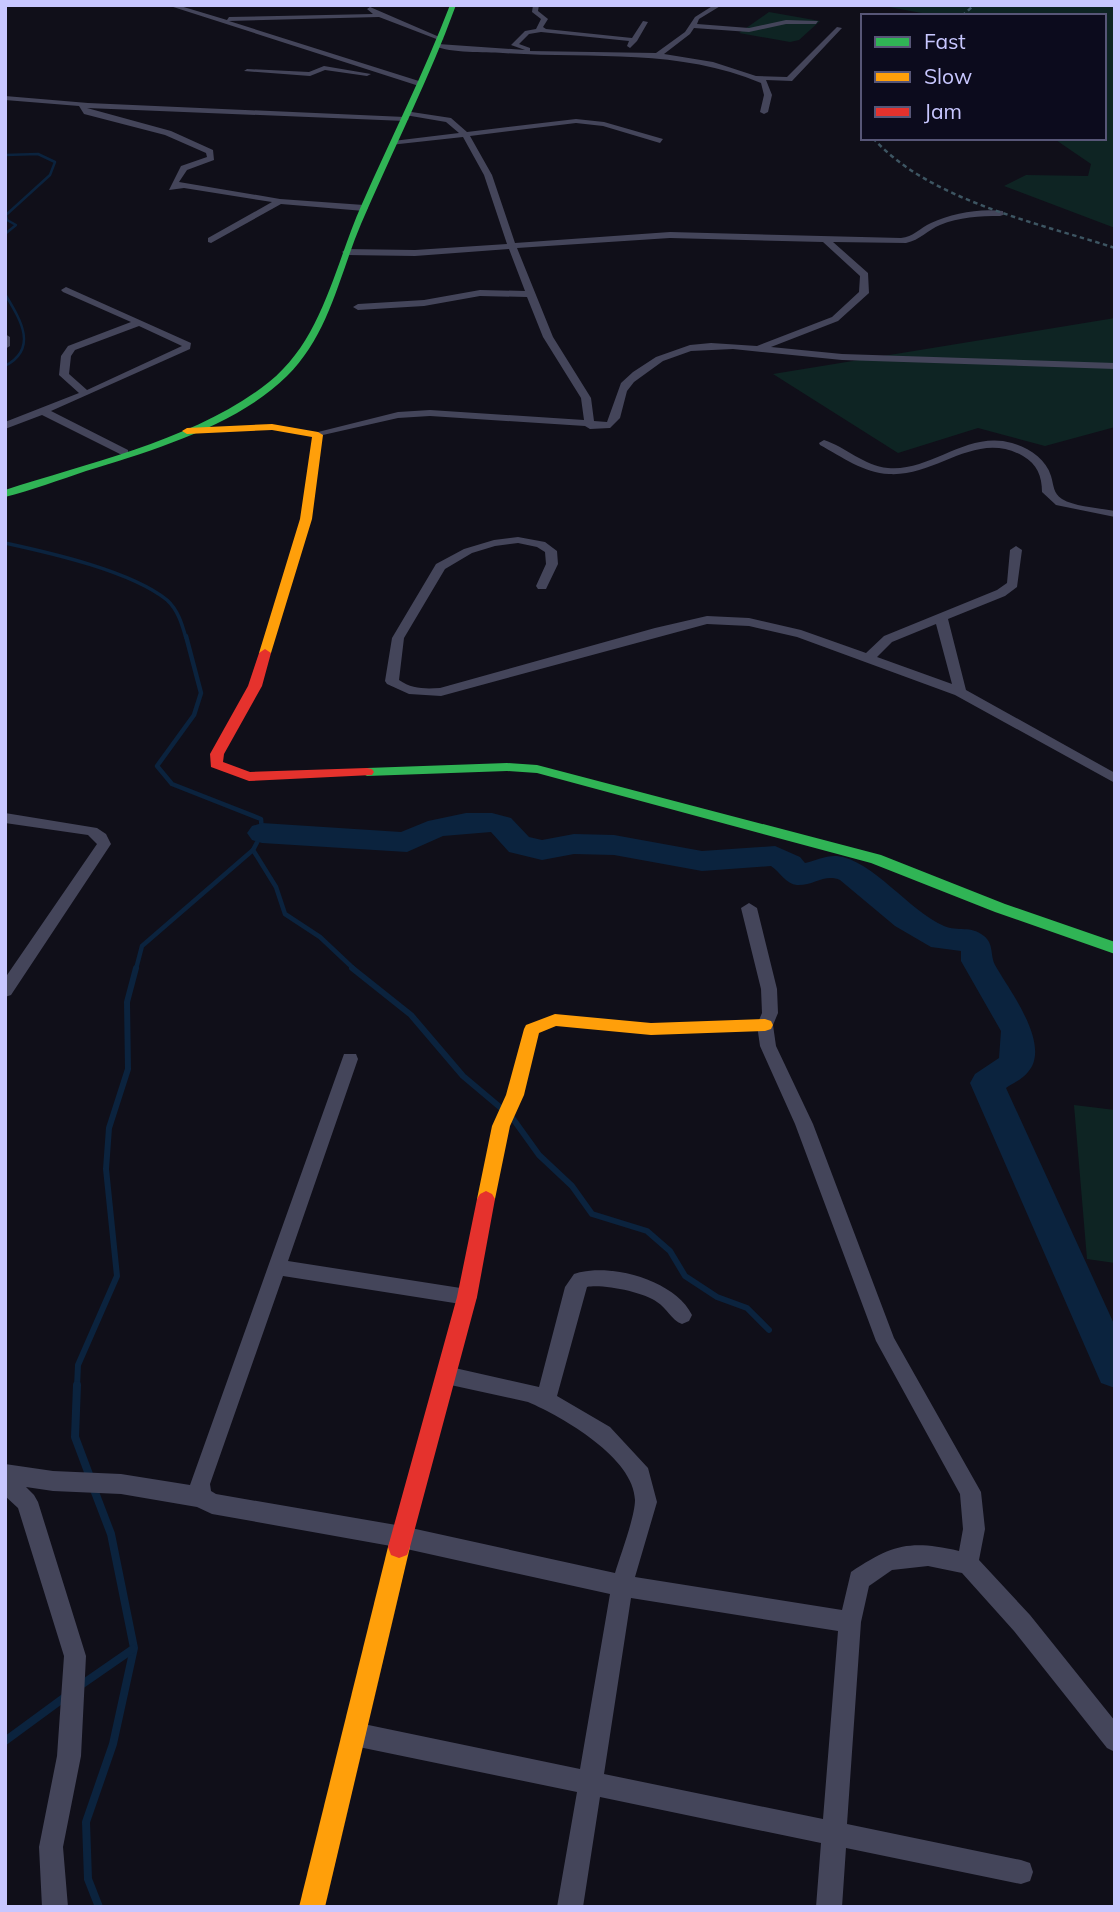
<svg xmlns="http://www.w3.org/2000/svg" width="1120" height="1912" font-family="Mulish,sans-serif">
  <rect width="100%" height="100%" fill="#100f19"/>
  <g fill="#0e2423">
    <path d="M878,5h237v223l-111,-42 22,-11 62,1 3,-12 -38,-26h51v-122h-166z"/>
    <path d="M769,12l51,9 -21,19 -9,2 -51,-9z"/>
    <path d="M1115,318v109l-70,19 -67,-18 -80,25 -125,-79z"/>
    <path d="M1074,1105l41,5v153l-28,-4z"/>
  </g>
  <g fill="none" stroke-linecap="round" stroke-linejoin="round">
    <g stroke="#0b233e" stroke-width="2.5">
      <path d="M5,155l33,-1 17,8 -5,13 -44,40 1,5 9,5 -11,9"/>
      <path d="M5,294c15,25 34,54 0,72"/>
    </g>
    <path stroke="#0b233e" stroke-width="3.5" d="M5,543c46,10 126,28 162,57 11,10 15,24 19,38"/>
    <g stroke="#0b233e" stroke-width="4.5">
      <path d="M253,850l23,37 9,27 35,23 34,32"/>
      <path d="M136,969l6,-23 111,-96 9,-17 -1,-14 -89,-35 -15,-18 37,-51 7,-22 -15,-57"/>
    </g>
    <g stroke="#0b233e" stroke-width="6">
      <path d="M352,968l59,47 52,61 38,32"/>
      <path d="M511,1116l28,39 33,31 20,28 55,17 23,20 15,25 32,21 30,11 22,22"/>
      <path d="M77,1387l1,-22 39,-89 -11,-107 3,-41 19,-59 -1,-67 9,-34"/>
    </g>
    <g stroke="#0b233e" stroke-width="8">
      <path d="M77,1385l-2,52 15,40"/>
      <path d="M93,1487l18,47 23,114 -21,96 -27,78 2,57 11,28"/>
      <path d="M81,1685l52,-36"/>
      <path d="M5,1741l60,-44"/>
    </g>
    <path fill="#0b233e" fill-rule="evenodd" d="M466,813h26l19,5 18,19 13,3 32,-6 40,1 88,16 73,-5 25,11 5,6c9,-2 22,-8 32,-7 36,4 72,55 107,70 14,6 27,-1 40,10 10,8 6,19 11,29 14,25 57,80 33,107 -5,7 -15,11 -22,16l109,238v62l-14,-5 -131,-300 5,-9 24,-16 2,-27 -40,-70v-10l-30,-4 -36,-21 -55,-46c-15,-7 -27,6 -43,5 -11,-1 -17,-13 -26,-19l-69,5 -88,-16 -40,-1 -32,6 -33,-8 -18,-20 -48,4 -36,16 -145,-9 -10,-3 -5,-7 5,-7 10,-3 139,9 27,-11z"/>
    <g fill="#44455a" fill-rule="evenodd">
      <path d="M167,5h10l50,15 2,-3 144,-3 -6,-5 3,-2 74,32 -5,1 -60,-23 -150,4 193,61 -3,4z"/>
      <path d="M533,5h6l-1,6 10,8 -5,8 3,2 86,9 11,-17 5,1 -11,19 -7,7 -3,-2 2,-5 -88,-9 -12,2 -10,10 11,4v3l126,2 29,-21 10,-15 19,-12h8l-23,14 -2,5 52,4 37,-8 32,1 -2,3h-30l-37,8 -55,-4 -4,6 -26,20 49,8 43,14 31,1 50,-50 5,1 -50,53 -26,-1 6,15 -4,17 -4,2 -4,-2 4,-17 -3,-12c-83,-35 -170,-24 -258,-30 -18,-1 -53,0 -68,-7l3,-2 87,6 -14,-5 14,-14 11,-2 5,-10 -9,-7z"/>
      <path d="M324,66l47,8 -4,2 -42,-6 -15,6 -66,-5 3,-2 62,3z"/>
      <path d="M5,96l83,7 317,14 4,2 -4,2 -318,-13 84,23 42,19 1,10 -27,10 -8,12 101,17 84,6 4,3 -4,3 -83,-7 -70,39 -3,-1v-4l64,-36 -88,-14 -15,2 12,-24 26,-9 -1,-4 -41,-18 -81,-21 -5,-8 -74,-6z"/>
      <path d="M405,111l46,7 16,14 109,-13 28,3 59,17 -3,4 -57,-17 -27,-3 -106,13 22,39 23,68 155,-11 231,6c12,-1 19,-10 30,-15 21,-10 49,-15 72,-12v4l-3,1c-20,0 -41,1 -60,9 -12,5 -20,15 -34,18l-73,-1 35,31 1,20 -31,28 -67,26 71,7 273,9v6l-273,-9 -109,-11 -42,2 -28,10 -29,21 -7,9 -7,27 -10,10 -20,1 -5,-3 -155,-10 -32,2 -84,19v-4l84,-21 32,-2 154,10 -3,-22 -38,-61 -16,-40 -47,-1 -56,10 -66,4 -5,-3 5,-3 66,-4 56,-10 45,1 -16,-42 -94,7 -69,-1 -4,-3 4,-3 69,1 92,-6 -23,-69 -21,-38 -73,8 3,-4 66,-8 -13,-11 -41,-7zM670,238l153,4 37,34 -1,16 -27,25 -75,29 -46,-3 -21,2 -34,12 -23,15 -12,11 -14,39 -13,-1 -3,-23 -38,-61 -36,-89z"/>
      <path d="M66,287l125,56 -1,6 -139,62 77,39v4h-8l-78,-39 -37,14v-7l74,-29 -20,-18 2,-19 7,-10 63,-24 -68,-30 -2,-2zM139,326l43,20 -95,44 -18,-16 2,-18 4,-6z"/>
      <path d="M5,334l5,3v9l-5,3z"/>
      <path d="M824,440c22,7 40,26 64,28 43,4 79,-38 124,-25 17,5 34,16 39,33 3,10 2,17 11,23 13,8 38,9 53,12v6l-59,-12 -14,-13c0,-16 -5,-28 -19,-36 -47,-27 -86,21 -134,18 -25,-1 -47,-17 -69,-29l-1,-2z"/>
      <path d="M518,537l27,5 12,9 1,13 -12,25h-8l-2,-3 10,-22 -1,-12 -8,-5 -19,-4 -23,3 -23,7 -27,16 -41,69 -5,42c13,9 26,9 41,8l215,-60 52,-12 42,2 52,12 65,23 18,-17 113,-46 10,-7 3,-33 6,-4 6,4 -5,37 -12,9 -57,23 18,71 149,83v10l-160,-88 -158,-58 -48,-11 -42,-2 -266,72 -32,-2 -22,-10 -2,-3 7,-43 44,-74 28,-15 30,-9zM936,624l16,60 -75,-27 15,-15z"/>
      <path d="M5,813l92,15 9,6 5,10 -100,151 -6,2v-19l92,-134 -9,-9 -83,-12z"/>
      <path d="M749,903l8,5 20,81 1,24 -5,12 3,21 37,78 81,214 87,154 4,37 -6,31 51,55 85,106v31l-8,-4 -93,-117 -52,-58 -34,-7 -36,4 -23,16 -8,36 -14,202 174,36 9,3 3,9 -3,9 -9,3 -175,-36 -4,59h-26l5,-64 -221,-46 -17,110h-26l20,-115 -223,-46 -8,-4 -4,-8 4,-8 8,-4 226,47 30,-175 -208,-46 -190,-34 -15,-7 -76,-13 -68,-3 -27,-4 8,8 4,7 48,154 -5,100 -18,91 5,60h-26l-3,-60 18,-91 7,-100 -46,-148 -13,-12v-32l48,7 68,3 69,11 154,-431h12l2,5 -70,202 179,28 7,2 3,6 -3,6 -7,2 -184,-29 -73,208 1,7 5,3 186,32 213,47c5,-17 20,-56 20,-73 -1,-42 -72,-83 -107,-98l-82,-18 -7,-3 -3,-6 3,-6 7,-3 93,21 26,-100 9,-13c35,-12 101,6 118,41l-3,6 -7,3c-11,-4 -15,-16 -25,-22 -14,-10 -54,-18 -70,-15l-30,109 53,31 38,41 9,34 -22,75 207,33 9,-38c42,-28 59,-32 108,-21l4,-22 -3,-35 -84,-153 -81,-217 -35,-78 -3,-21 5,-12 -1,-24 -20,-81zM631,1598l207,33 -15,188 -219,-45z"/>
    </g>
    <g fill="#30b455" fill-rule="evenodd">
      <path d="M450,5h6l-11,29c-26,65 -57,127 -84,190 -22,52 -32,111 -74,152 -49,49 -136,75 -201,95 -27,9 -53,19 -81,26v-7c86,-28 193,-51 264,-108 54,-43 66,-118 93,-178 29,-66 62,-131 88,-199z"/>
      <path d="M507,763l30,2 344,90 124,49 110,38v12l-120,-42 -124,-49 -334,-90 -30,-2 -140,5 -7,-4 7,-4z"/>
    </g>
    <g fill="#ff9f0a" fill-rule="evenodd">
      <path d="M272,424l46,8 5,3 -11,84 -41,134 -6,4 -6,-4 41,-134 12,-82 -40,-7 -85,4 -5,-3 5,-3z"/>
      <path d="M555,1014l96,9 114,-4 6,2 2,4 -2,4 -6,2 -114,4 -95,-9 -17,7 -15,62 -14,31 -15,73 -3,5 -6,3 -6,-3 -3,-5 15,-73 14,-31 18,-66 2,-4z"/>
      <path d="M399,1536l8,3 3,8 -85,360h-26l89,-360 3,-8z"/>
    </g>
    <g fill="#e5322d" fill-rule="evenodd">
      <path d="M265,649l6,4 -9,33 -38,68 -1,8 27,10 117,-4 5,1 2,3 -2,3 -123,6 -38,-14 -1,-13 38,-68 11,-33z"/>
      <path d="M486,1191l6,3 3,5 -18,98 -67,250 -3,8 -8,3 -8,-3 -3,-8 69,-250 20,-98 3,-5z"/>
    </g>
    <g stroke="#3d5562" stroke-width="2.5" stroke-dasharray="4.5 3.5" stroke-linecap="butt">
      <path d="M962,16l12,-11"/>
      <path d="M863,101v13"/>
      <path d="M873,138c55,62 165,85 242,110"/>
    </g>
  </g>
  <rect width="1120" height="1912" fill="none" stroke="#c8c7ff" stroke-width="14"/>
  <rect x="861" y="14" width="245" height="126" fill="#0c0b1d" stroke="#575677" stroke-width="2"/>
  <rect x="875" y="37" width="35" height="10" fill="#30b455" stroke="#575677" stroke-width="2"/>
  <text x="924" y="49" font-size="21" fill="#c8c7ff">Fast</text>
  <rect x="875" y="72" width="35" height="10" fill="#ff9f0a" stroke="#575677" stroke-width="2"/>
  <text x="924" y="84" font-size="21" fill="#c8c7ff">Slow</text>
  <rect x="875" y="107" width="35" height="10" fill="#e5322d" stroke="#575677" stroke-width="2"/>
  <text x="924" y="119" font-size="21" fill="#c8c7ff">Jam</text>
</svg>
